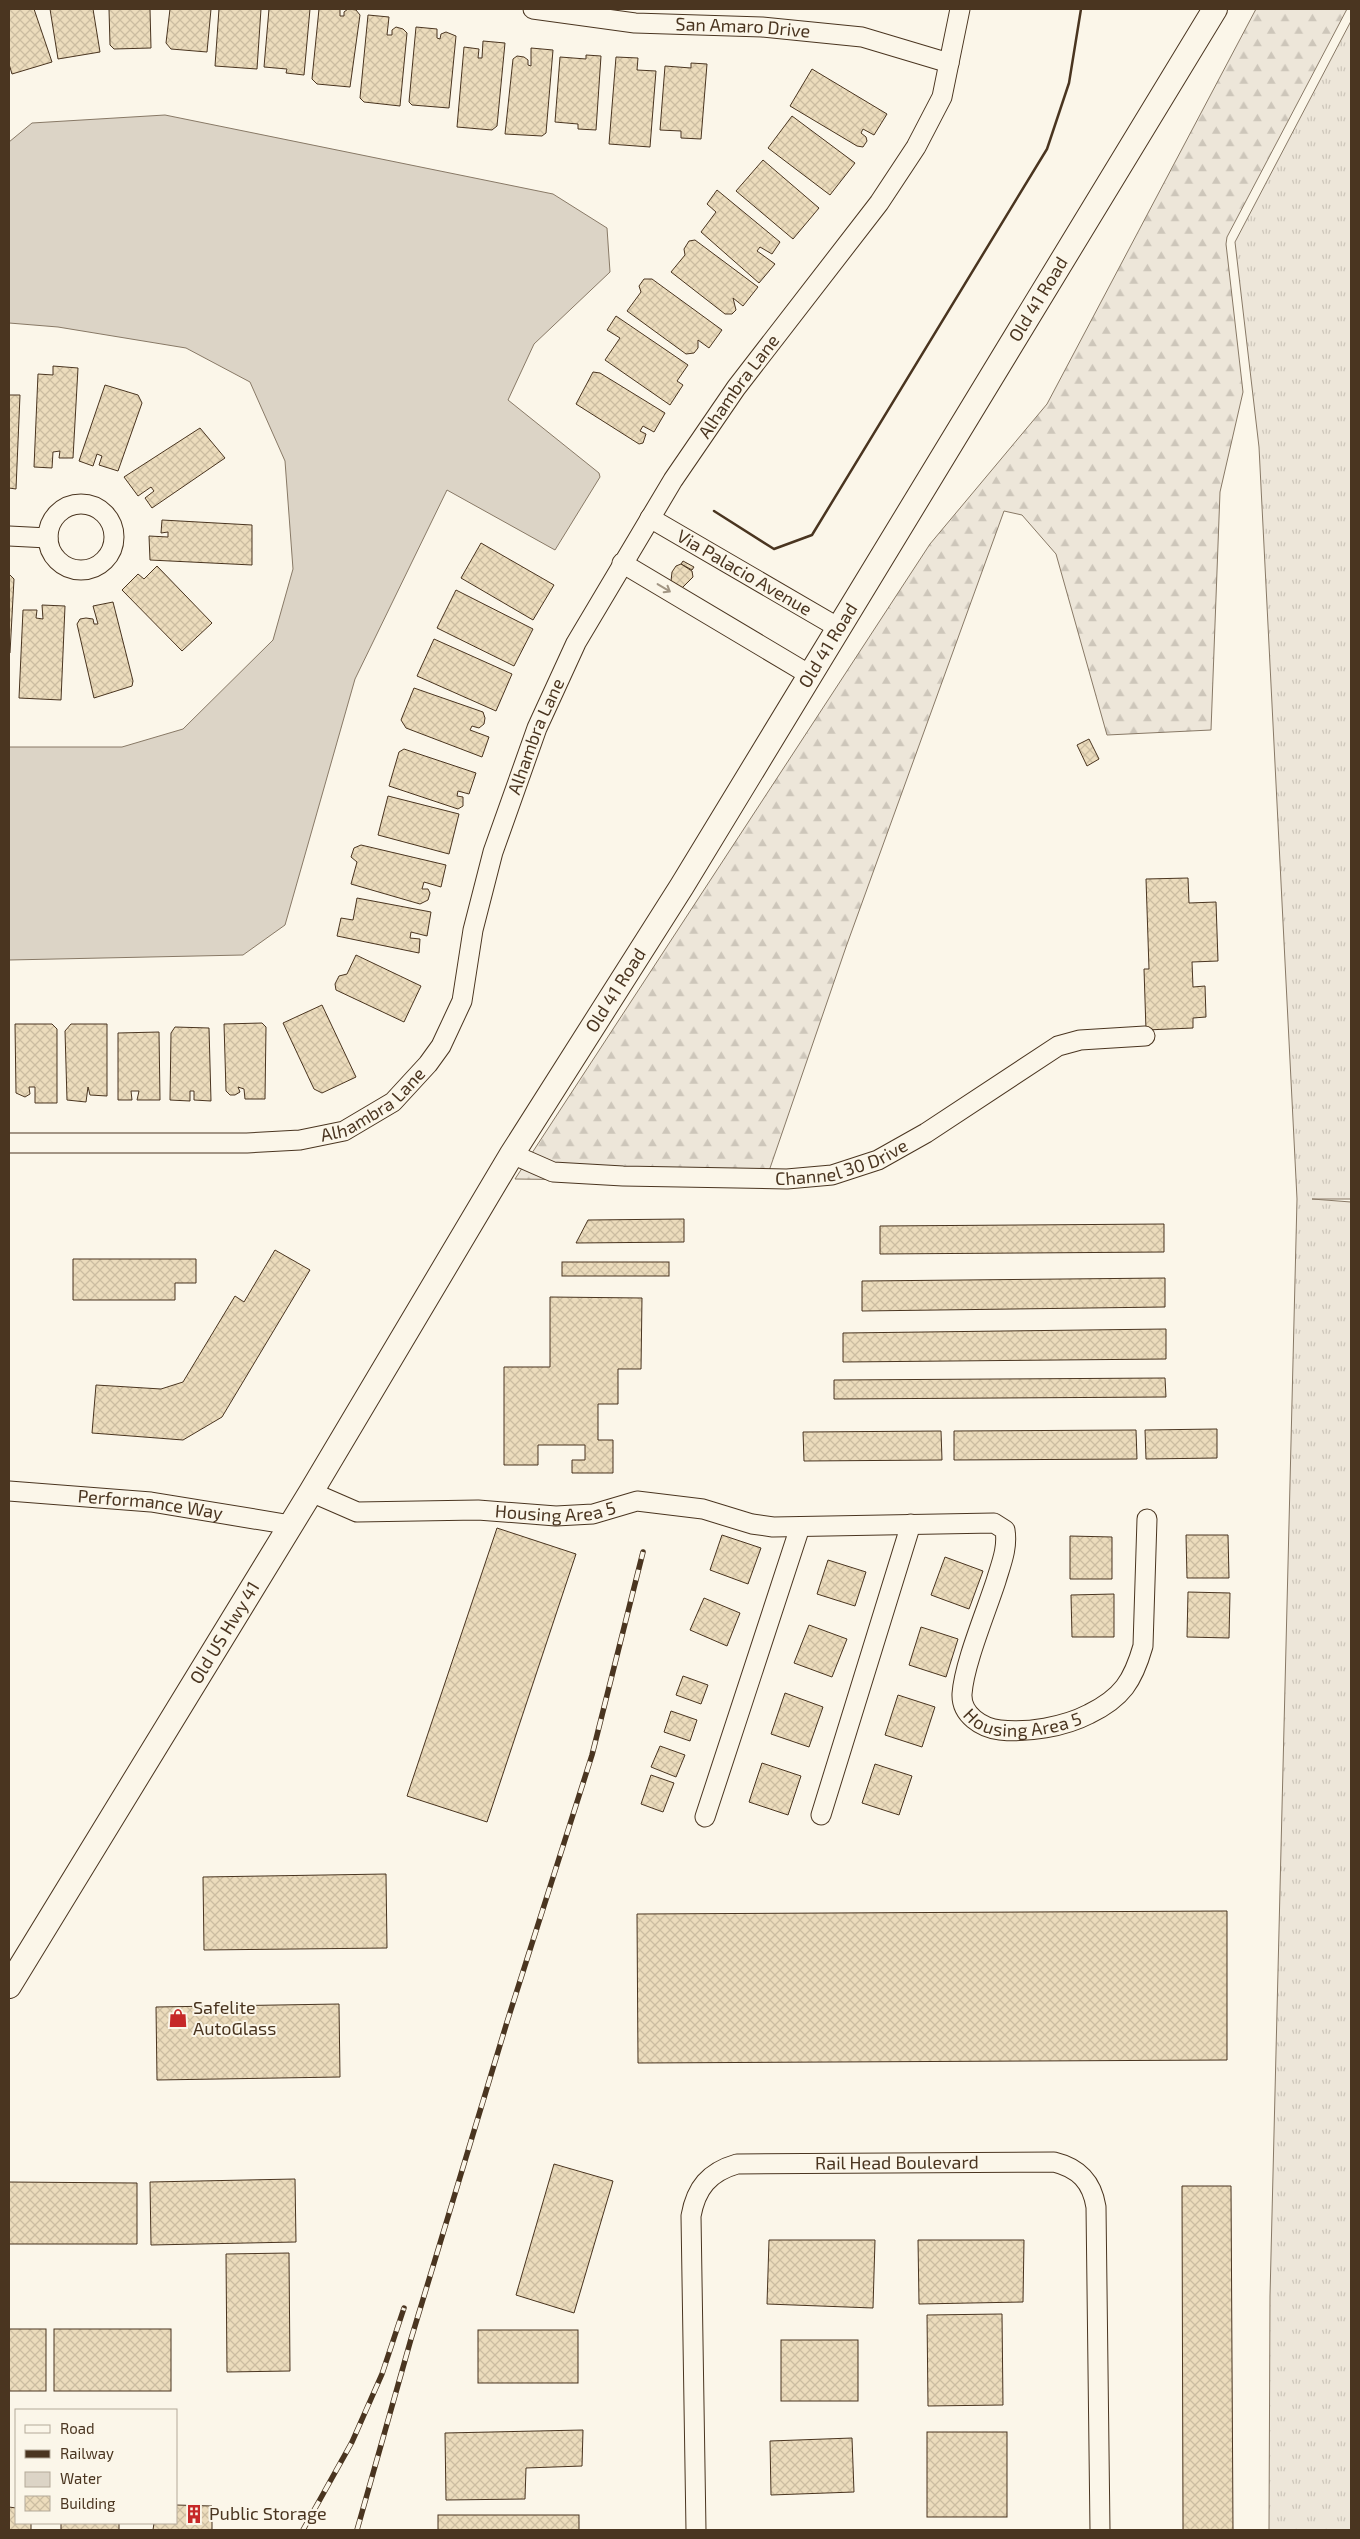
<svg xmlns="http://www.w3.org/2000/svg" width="1360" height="2539" font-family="'Exo 2',sans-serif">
  <defs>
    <pattern id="grass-tufts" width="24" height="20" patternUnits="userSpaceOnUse" patternTransform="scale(1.25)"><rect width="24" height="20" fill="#ede6d9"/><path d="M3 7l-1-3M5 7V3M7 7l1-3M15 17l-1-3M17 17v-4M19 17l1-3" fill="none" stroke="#cdc6ba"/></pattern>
    <pattern id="forest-firs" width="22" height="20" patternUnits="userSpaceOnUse" patternTransform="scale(1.25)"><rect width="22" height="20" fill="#ede6d9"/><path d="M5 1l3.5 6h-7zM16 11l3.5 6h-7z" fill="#cdc6ba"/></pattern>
    <pattern id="building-cross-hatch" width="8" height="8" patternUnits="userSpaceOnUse" patternTransform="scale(1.25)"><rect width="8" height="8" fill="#ecdcbc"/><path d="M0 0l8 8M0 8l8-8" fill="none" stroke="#ccbda1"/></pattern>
  </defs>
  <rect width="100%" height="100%" fill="#fbf6e9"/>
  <path fill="url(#grass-tufts)" stroke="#887966" d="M1351,21v1178h-39l39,3v1328h-82l1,-234 27,-1097 -38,-752 -24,-205z"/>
  <path fill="url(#forest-firs)" stroke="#887966" d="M1256,9h91l-120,228 -1,7 17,148 -23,100 -9,238 -104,5 -51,-181 -34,-39 -18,-4 -158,436 -77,224 -75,10 -179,-2 415,-635 117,-140z"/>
  <path fill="#dcd4c6" stroke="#887966" d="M165,115l388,79 54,34 3,44 -76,72 -26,56 91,73 1,4 -45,73 -108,-60 -92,189 -70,246 -42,30 -234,5v-213h113l61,-18 90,-89 20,-71 -8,-108 -35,-79 -64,-34 -128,-21 -49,-4v-181l23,-19z"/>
  <g fill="url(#building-cross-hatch)" stroke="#4a3520">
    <path d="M9,9h25l18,53 -40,12 -3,-10z"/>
    <path d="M50,9h43l7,43 -42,7z"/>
    <path d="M109,9h41l1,39 -37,1 -4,-4z"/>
    <path d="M170,9h41l-4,43 -36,-3 -5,-6z"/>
    <path d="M219,9h42l-4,60 -42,-3z"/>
    <path d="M269,9h41l-6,66 -18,-2 1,-4 -23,-2z"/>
    <path d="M319,9h21v7h4v-4l4,-3 8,1 4,5 -10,72 -33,-3 -5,-5z"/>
    <path d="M368,15l21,2 -2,18h5v-5l4,-3 7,2 4,4 -7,73 -36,-4 -4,-4z"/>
    <path d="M416,27l21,2v9l3,1 1,-5 5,-2 10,4 -7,72 -37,-3 -3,-3z"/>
    <path d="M483,41l22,2 -8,83 -5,4 -35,-3 7,-80 15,2 -1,9h4z"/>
    <path d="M531,48l22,2 -7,83 -4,3 -37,-2 8,-75 4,-3 7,1 4,3v5l3,1z"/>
    <path d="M586,55l15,1 -5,74 -18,-1v-5l-23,-2 5,-65 26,2z"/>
    <path d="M616,57l22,1 -1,12 19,1 -6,76 -41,-3z"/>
    <path d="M691,63l16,1 -6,75 -20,-1v-7l-21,-1 5,-64 26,2z"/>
    <path d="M812,69l75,45 -13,21 -11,-6 -2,4 5,4 1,4 -4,6 -6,-1 -67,-40z"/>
    <path d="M792,116l63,47 -25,32 -62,-47z"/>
    <path d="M763,160l56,48 -26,31 -57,-48z"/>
    <path d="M717,190l63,52 -8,12 -12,-7 -3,4 18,13 -16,19 -58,-51 15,-20 -9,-8z"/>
    <path d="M695,240l63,47 -15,19 -10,-8 3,12 -4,4h-7l-54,-42 14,-17 -1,-6 5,-8z"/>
    <path d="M644,279h8l70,51 -13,18 -11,-8v8l-4,5 -8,1 -59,-43 14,-19 -2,-6z"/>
    <path d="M616,316l72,49 -11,16 6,4 -13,20 -65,-45 15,-22 -13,-8z"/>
    <path d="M53,366l25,2 -5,90h-14l1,-7 -7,1 -1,16 -18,-1 4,-93 15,1z"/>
    <path d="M593,372l7,1 65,40 -11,19 -11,-6 -3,5 6,3 -3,9 -4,1 -63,-40z"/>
    <path d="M105,385l33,10 4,8 -24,68 -19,-6 3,-9 -5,-2 -4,12 -14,-5z"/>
    <path d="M9,395h11l-4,94 -7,-1z"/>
    <path d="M200,428l25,30 -73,50 -7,-10 9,-7 -3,-4 -13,9 -14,-19z"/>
    <path d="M162,520l90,5v40l-102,-5 -1,-24 19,1v-5l-7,1z"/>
    <path d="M481,543l73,42 -21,35 -72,-42z"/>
    <path d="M683,561l11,6 -2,3 -11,-6z"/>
    <path d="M681,564l11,7 1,6 -11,11 -11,-7 1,-9 4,-6z"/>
    <path d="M157,566l55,57 -30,28 -60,-61 16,-16 6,5z"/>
    <path d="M9,574l5,5 -4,74h-1z"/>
    <path d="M456,590l77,39 -19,37 -77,-38z"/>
    <path d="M113,602l20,79 -1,5 -38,12 -17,-74 3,-5 6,-1 7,1 1,5h4l-5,-18z"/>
    <path d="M42,605l23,1 -4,94 -42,-2 4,-88h14l-1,8 7,1z"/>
    <path d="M434,639l78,35 -16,37 -79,-35z"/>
    <path d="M414,688l69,24 2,6 -1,6 -5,4 -7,-2 -2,4 19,7 -7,20 -76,-29 -5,-8z"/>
    <path d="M1089,739l10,20 -12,7 -10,-21z"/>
    <path d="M404,749l72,24 -7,21 -11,-3 -1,5 6,1v9l-5,3 -69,-23 10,-34z"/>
    <path d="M388,796l71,18 -10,40 -71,-19z"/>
    <path d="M361,845l85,20 -5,22 -17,-5 -2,7h6l2,4 -2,7 -8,4 -69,-20 6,-22 -6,-5 3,-9z"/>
    <path d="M1188,878l1,25 27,-1 2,59 -26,1 1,25 12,-1 1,31 -13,1v10l-47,2 -2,-61h5l-3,-90z"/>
    <path d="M357,898l74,14 -4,24 -16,-4 -1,6 10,1 -1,14 -82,-17 4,-18 12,2z"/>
    <path d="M356,955l65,31 -17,36 -68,-32 -1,-6 4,-8 8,-2z"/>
    <path d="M322,1005l34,72 -34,16 -8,-4 -31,-66z"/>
    <path d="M262,1023l4,4 -1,72h-20l-1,-10 -6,-2 2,5 -5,3h-5l-4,-4 -2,-67z"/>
    <path d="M15,1024h37l5,5v74h-22v-16h-6l1,7 -5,3 -9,-4z"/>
    <path d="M71,1024h36v72l-17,-1 -2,-8 -2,15 -19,-2 -2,-69z"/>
    <path d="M175,1027l34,1 2,73 -17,-1v-9h-4v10l-20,-1 1,-67z"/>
    <path d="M159,1032l1,68h-23l2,-9h-8l1,9h-14v-67z"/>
    <path d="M684,1219v23l-108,1 12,-23z"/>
    <path d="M1164,1224v28l-284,2v-28z"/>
    <path d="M275,1250l35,20 -88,147 -39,23 -91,-7 4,-48 65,4 22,-7 52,-86 9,6z"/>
    <path d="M73,1259h123v24h-21v17h-102z"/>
    <rect x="562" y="1262" width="107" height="14"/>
    <path d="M1165,1278v29l-303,4v-30z"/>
    <path d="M550,1297l92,1 -1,71h-23v35h-20v36h15v33h-41v-13h13v-15h-47v20h-34v-98h46z"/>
    <path d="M1166,1329v30l-323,3v-29z"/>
    <path d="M1165,1378l1,19 -332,2v-19z"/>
    <path d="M1217,1429v29l-71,1 -1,-29z"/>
    <path d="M1136,1430l1,29 -183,1v-29z"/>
    <path d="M941,1431l1,29 -138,1 -1,-29z"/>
    <path d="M497,1528l79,26 -89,268 -80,-26z"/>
    <path d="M722,1535l39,13 -13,36 -38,-14z"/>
    <path d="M1186,1535h42l1,43h-42z"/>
    <path d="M1070,1536l42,1v42h-42z"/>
    <path d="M945,1557l38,14 -14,38 -38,-14z"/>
    <path d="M828,1560l38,12 -11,34 -38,-12z"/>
    <path d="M1188,1592l42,1 -1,45 -42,-1z"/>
    <path d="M1114,1594v43h-42l-1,-42z"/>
    <path d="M704,1598l36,15 -13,33 -37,-16z"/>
    <path d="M809,1625l38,14 -15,38 -38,-14z"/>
    <path d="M921,1627l37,12 -12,38 -37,-12z"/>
    <path d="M683,1676l25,9 -7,19 -25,-9z"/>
    <path d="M785,1693l38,14 -14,40 -38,-13z"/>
    <path d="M898,1695l37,12 -13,40 -37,-12z"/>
    <path d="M671,1711l26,9 -7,21 -26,-9z"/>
    <path d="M660,1746l25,9 -9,22 -25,-10z"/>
    <path d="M762,1763l39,13 -13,39 -39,-13z"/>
    <path d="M875,1764l37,12 -13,39 -37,-12z"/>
    <path d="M651,1775l23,8 -11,29 -22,-8z"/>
    <path d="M386,1874l1,74 -183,2 -1,-73z"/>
    <path d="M1227,1911v149l-589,3 -1,-149z"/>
    <path d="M339,2004l1,73 -183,3 -1,-73z"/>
    <path d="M554,2164l59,17 -39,132 -58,-18z"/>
    <path d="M295,2179l1,63 -145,3 -1,-63z"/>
    <path d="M9,2182l128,1v61h-128z"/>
    <path d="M1182,2186h49l2,344h-50z"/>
    <path d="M769,2240h106l-2,68 -106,-4z"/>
    <path d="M918,2240h106l-1,62 -104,2z"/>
    <path d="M289,2253l1,118 -63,1 -1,-118z"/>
    <path d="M1002,2314l1,91 -75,1 -1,-91z"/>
    <rect x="9" y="2329" width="37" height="62"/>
    <rect x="54" y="2329" width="117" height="62"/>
    <rect x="478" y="2330" width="100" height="53"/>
    <rect x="781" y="2340" width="77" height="61"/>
    <path d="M583,2430l-1,36 -56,2 -1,31 -79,1 -1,-67z"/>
    <rect x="927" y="2432" width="80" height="85"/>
    <path d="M852,2438l2,54 -83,3 -1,-54z"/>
    <path d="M176,2505l36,1v24h-59l1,-7h22z"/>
    <path d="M9,2507l7,1v15h15v7h-22z"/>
    <rect x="438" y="2515" width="141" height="15"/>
    <rect x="61" y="2523" width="58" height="7"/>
  </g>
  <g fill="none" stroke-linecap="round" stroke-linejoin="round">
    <g stroke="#4a3520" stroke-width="21">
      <g id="minor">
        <path id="s1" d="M533,9l102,14 127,4 100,10 87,26"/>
        <circle cx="81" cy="537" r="33"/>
        <path id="s2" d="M650,518l189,110"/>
        <path d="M9,536l39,2"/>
        <path d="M622,563l188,112"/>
        <path id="s3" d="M9,1143h238l53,-3 44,-9 49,-29 35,-38 13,-18 21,-45 11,-71 20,-78 44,-124 39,-85 97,-163 63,-92 143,-185 37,-56 26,-50 18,-88"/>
        <path id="s4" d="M512,1154l41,18 70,4 164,3 45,-4 46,-15 48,-27 132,-87 22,-6 65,-4"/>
        <path id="s5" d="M9,1491l142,11 140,23"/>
        <path id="s6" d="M311,1492l46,20 121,-2 78,6 37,-2 44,-13 66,8 49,15 21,3 221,-4 11,7c3,18 -4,34 -9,51 -10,31 -32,83 -34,113 -1,21 20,34 38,36 27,3 64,-3 89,-16 33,-16 44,-33 54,-68l4,-127"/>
        <path d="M821,1815l90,-291"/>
        <path d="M705,1817l95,-290"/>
        <path id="s7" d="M696,2530l-5,-314c5,-28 18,-44 46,-52l317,-2c25,6 38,20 42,45l4,323"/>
      </g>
    </g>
    <g stroke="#4a3520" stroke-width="26">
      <g id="tertiary">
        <path id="s8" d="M9,1986l302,-494 201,-338 170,-268 533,-877"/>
      </g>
    </g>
    <use href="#minor" stroke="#fbf6e9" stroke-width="19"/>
    <use href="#tertiary" stroke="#fbf6e9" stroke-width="24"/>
    <g stroke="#4a3520" stroke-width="5.5">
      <g id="rail">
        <path d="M303,2530l49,-88 30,-68 22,-66"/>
        <path d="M357,2530l54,-191 96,-317 85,-267 51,-203"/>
      </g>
    </g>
    <use href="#rail" stroke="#fbf6e9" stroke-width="4" stroke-dasharray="11" stroke-linecap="butt"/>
    <path stroke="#4a3520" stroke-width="2.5" d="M714,511l60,38 38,-14 235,-386 22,-66 12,-74"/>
  </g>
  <defs><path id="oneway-shaft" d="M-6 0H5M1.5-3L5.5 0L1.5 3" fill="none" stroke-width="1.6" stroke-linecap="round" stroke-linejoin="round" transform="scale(1.25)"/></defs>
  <use stroke="#a29684" href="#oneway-shaft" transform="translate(664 588) rotate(31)"/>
  <defs>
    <g id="shop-bare" transform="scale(1.5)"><path d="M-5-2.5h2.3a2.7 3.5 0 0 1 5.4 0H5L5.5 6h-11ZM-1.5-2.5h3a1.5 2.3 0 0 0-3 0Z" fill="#c62828" stroke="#fbf6e9" stroke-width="2.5" paint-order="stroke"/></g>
    <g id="building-bare" transform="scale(1.5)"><path d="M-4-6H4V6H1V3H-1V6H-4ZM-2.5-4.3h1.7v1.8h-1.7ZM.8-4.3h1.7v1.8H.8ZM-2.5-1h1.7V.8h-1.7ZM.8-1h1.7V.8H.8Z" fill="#c62828" stroke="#fbf6e9" stroke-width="2.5" paint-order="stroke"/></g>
  </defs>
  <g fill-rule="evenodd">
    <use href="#shop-bare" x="178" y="2018"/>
    <use href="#building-bare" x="194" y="2514"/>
  </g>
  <g text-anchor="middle" stroke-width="4" stroke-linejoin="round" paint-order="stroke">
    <g font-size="18" fill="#4a3520" stroke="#fbf6e9">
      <text dy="6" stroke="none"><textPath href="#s1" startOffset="211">San Amaro Drive</textPath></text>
      <text dy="6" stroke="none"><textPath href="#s8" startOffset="1976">Old 41 Road</textPath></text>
      <text dy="6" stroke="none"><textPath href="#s3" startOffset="1198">Alhambra Lane</textPath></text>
      <text dy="6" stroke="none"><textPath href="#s2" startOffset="109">Via Palacio Avenue</textPath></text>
      <text dy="6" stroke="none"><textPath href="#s8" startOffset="1571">Old 41 Road</textPath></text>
      <text dy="6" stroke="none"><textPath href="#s3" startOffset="792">Alhambra Lane</textPath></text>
      <text dy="6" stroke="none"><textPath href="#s8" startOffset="1166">Old 41 Road</textPath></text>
      <text dy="6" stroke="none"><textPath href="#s3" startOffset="374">Alhambra Lane</textPath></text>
      <text dy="6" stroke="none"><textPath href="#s4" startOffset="336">Channel 30 Drive</textPath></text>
      <text dy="6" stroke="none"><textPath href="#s5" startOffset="142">Performance Way</textPath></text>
      <text dy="6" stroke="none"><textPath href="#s6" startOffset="249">Housing Area 5</textPath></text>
      <text dy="6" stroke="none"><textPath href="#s8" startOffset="414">Old US Hwy 41</textPath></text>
      <text dy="6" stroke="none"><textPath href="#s6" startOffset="955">Housing Area 5</textPath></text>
      <text dy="6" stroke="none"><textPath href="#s7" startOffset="548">Rail Head Boulevard</textPath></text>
    </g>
    <g font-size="18" fill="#4a3520" stroke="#fbf6e9" text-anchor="start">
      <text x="193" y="2014">Safelite<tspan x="193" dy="21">AutoGlass</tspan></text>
      <text x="209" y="2520">Public Storage</text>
    </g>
  </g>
  <rect width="1360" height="2539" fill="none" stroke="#4a3520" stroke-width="20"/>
  <rect x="15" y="2409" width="162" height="115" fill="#fbf6e9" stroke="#b4a999"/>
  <rect x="25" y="2425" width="25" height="8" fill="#fbf6e9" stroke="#b4a999"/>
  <text x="60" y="2434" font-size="15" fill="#4a3520">Road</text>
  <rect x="25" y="2450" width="25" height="8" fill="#4a3520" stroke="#b4a999"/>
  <text x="60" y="2459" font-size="15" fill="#4a3520">Railway</text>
  <rect x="25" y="2472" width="25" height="15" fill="#dcd4c6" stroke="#b4a999"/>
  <text x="60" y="2484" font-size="15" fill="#4a3520">Water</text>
  <rect x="25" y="2496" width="25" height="15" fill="url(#building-cross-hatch)" stroke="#b4a999"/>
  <text x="60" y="2509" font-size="15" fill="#4a3520">Building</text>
</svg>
